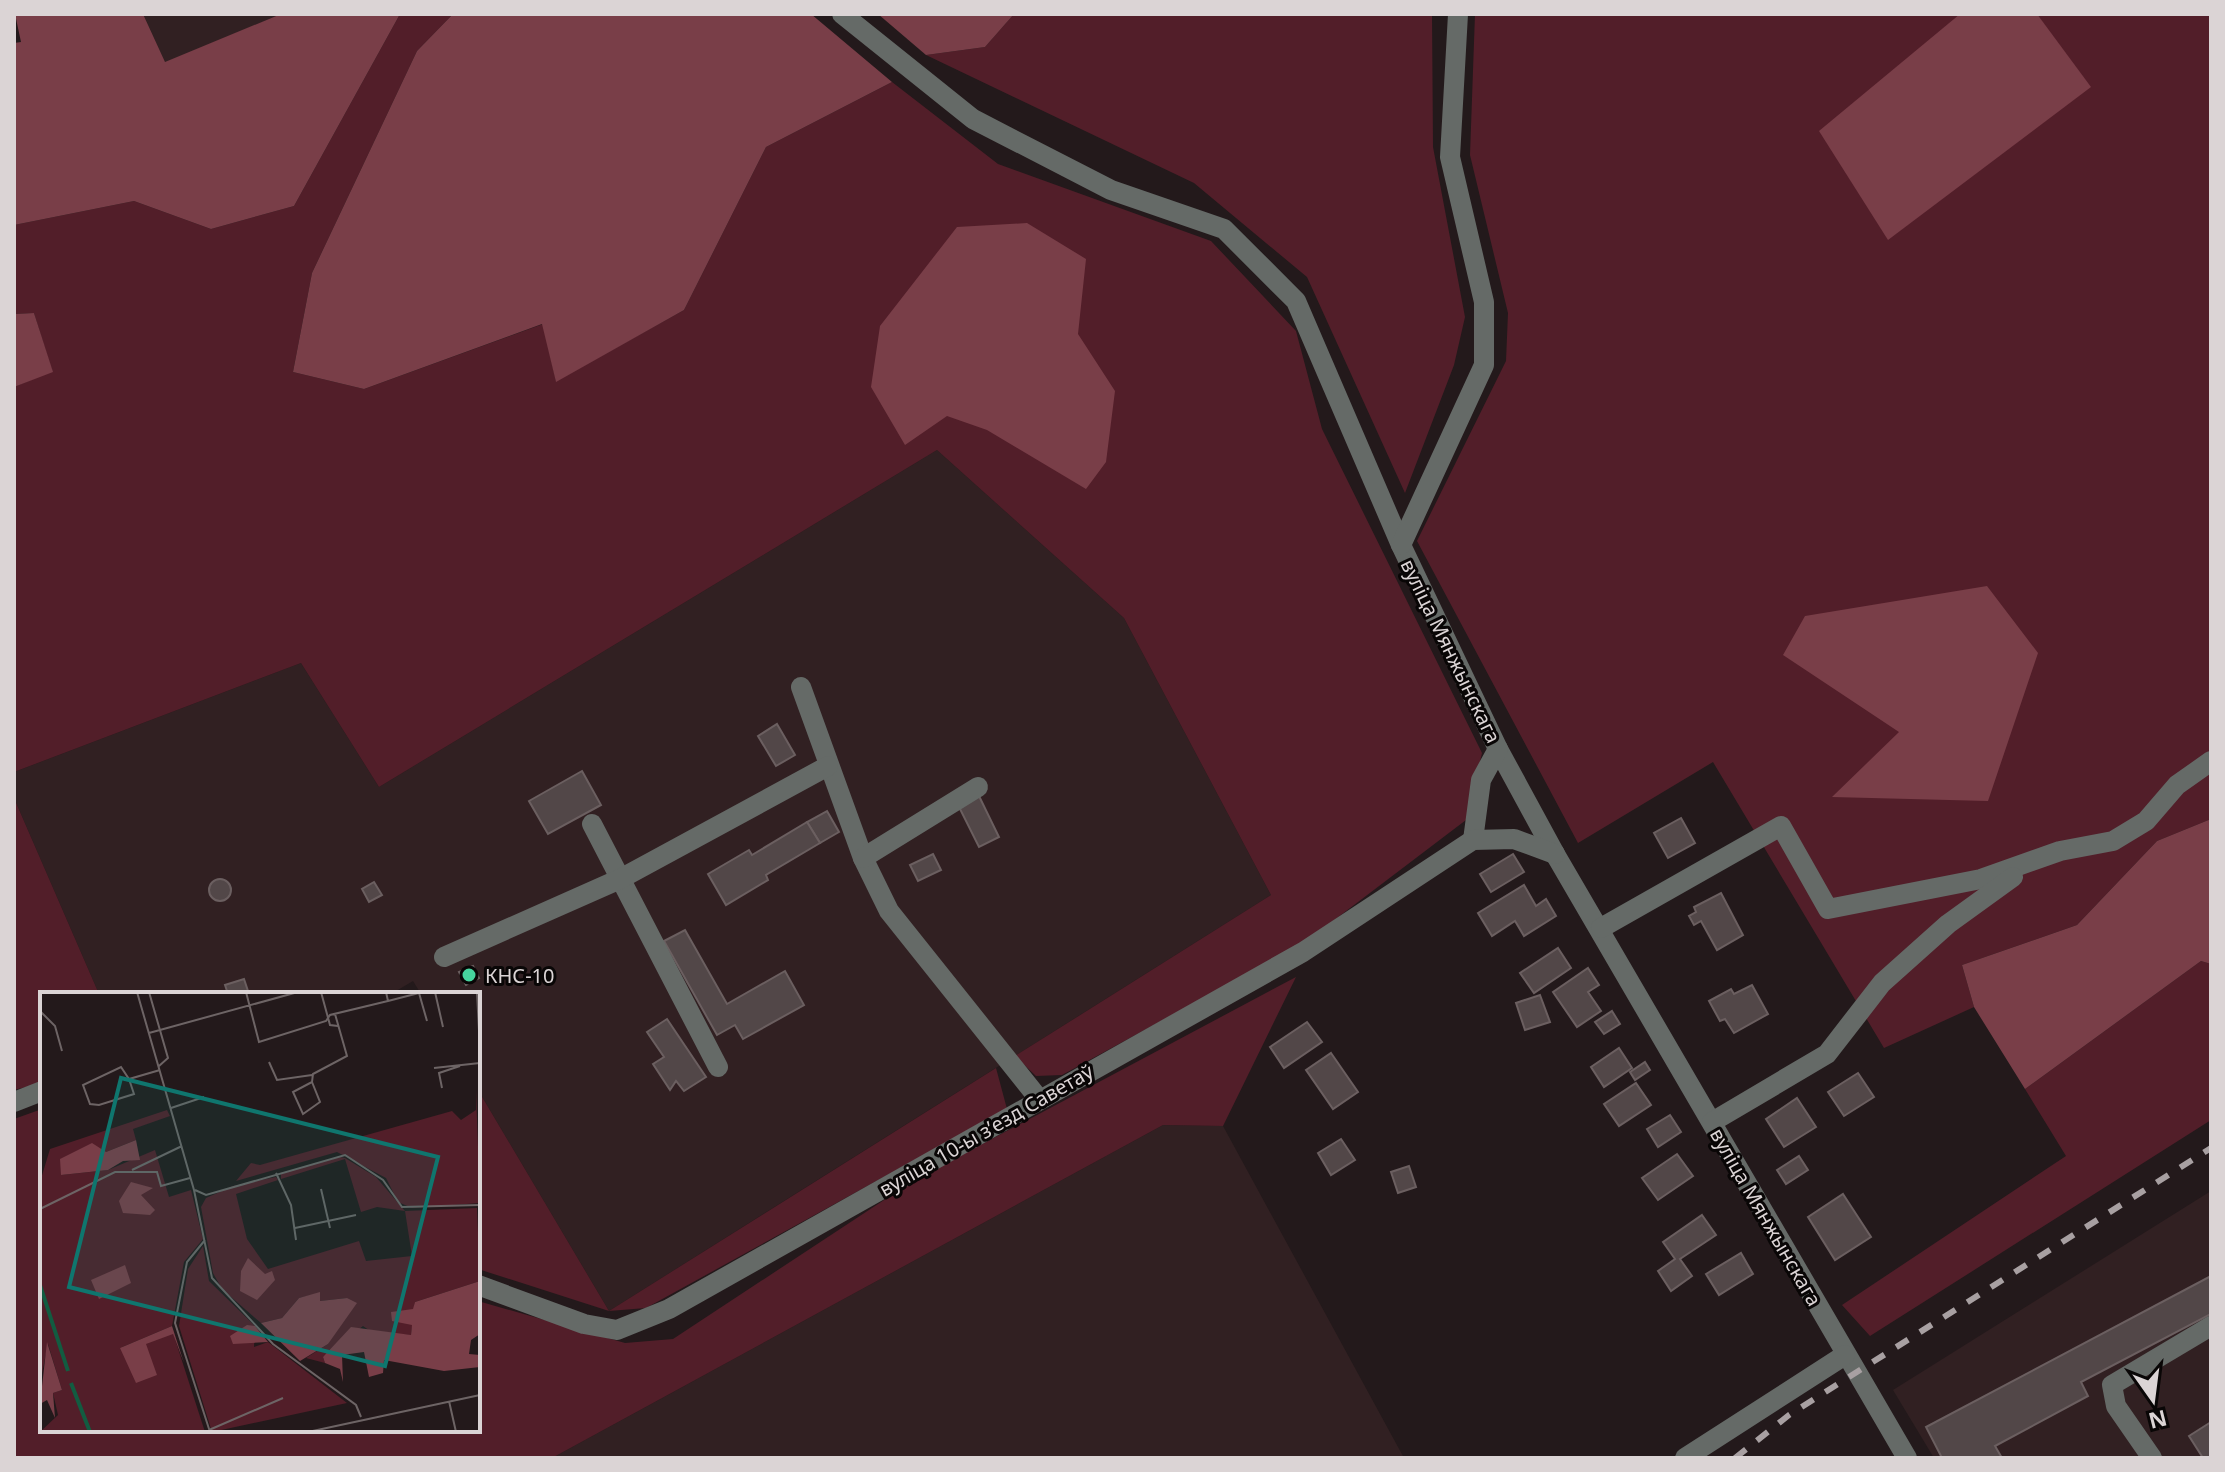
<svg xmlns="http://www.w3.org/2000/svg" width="2225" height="1472" font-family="'Noto Sans',sans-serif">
	<rect width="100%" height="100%" fill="#23191b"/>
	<g fill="#312022">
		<polygon points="143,14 281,14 165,63"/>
		<polygon points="937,450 1124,618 1271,895 609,1311 478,1090 478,994 421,994 413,981 391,994 99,994 14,798 14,772 301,663 379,787"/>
		<polygon points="1163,1125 1223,1126 1404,1458 552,1458"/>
		<polygon points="2211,1191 2211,1458 1934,1458 1893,1390"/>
	</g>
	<g fill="#521e29">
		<polygon points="400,14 453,14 417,51 312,273 293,372 364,389 543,324 556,381 684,310 766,147 892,82 998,164 1211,241 1296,331 1322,429 1482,753 1466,820 1304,943 1062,1075 1036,1076 1015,1056 1271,895 1124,618 937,450 379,787 301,663 14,772 14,387 52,371 34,313 14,314 14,225 134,201 211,229 294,206"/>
		<polygon points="1014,14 1432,14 1433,147 1465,317 1454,365 1405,493 1307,277 1194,183 926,55 985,47"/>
		<polygon points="1475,14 2211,14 2211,819 2157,841 2077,925 1962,965 1974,1007 1884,1048 1713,762 1578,843 1417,541 1506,361 1508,313 1470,155"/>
		<polygon points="14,798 99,994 42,994 42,1083 14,1090"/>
		<polygon points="2201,961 2211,964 2211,1120 1870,1336 1842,1305 2066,1156 2025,1089"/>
		<polygon points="1296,977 1223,1126 1163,1125 552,1458 14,1458 14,1119 42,1109 42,1430 478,1430 478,1301 625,1343 673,1339 913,1181"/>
		<polygon points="996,1068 1007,1109 646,1308 609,1311 478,1269 478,1090 609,1311"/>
	</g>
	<g fill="#793e48">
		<polygon points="15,14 143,14 165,62 281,14 400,14 294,206 211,229 134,201 14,225 14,43 21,42"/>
		<polygon points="453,14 811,14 892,82 766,147 684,310 556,382 542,324 364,389 293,372 312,273 417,51"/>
		<polygon points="878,14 1014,14 985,47 926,55"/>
		<polygon points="1960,14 2037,14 2091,87 1888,240 1819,131"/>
		<polygon points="1027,223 1086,259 1078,334 1115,391 1106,462 1086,489 987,430 947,416 905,445 871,387 880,326 957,227"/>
		<polygon points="34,313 53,372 14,387 14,314"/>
		<polygon points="1987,586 2038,653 1988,801 1832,797 1899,732 1783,655 1805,616"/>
		<polygon points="2211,819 2211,964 2201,961 2025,1089 1974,1007 1962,965 2077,925 2157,841"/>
	</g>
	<g fill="#524748" stroke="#6b5f60" stroke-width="2">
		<polygon points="777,724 795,755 776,766 758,736"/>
		<polygon points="582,771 601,805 548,834 529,801"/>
		<polygon points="979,796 999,837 979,847 959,807"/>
		<polygon points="827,811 839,832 820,843 807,822"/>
		<polygon points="1681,818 1695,843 1668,858 1654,833"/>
		<polygon points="807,822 820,843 766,875 768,880 726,905 708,874 749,850 752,855"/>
		<polygon points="933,854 941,870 918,881 910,865"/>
		<polygon points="1513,854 1524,872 1491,892 1480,874"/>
		<circle cx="220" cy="890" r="11"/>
		<polygon points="374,882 382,895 369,902 362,889"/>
		<polygon points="1524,885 1536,906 1546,899 1556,916 1524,936 1515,921 1492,936 1478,913"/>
		<polygon points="1721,893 1743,935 1717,950 1701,921 1694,925 1689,916 1696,912 1694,907"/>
		<polygon points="685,930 727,1004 785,971 804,1005 743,1039 735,1025 717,1035 664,941"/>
		<polygon points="1558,948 1571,968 1534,993 1520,973"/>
		<polygon points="473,966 479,978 466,985 459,972"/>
		<polygon points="1588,968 1599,985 1588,992 1601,1011 1577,1027 1553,992"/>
		<polygon points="244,979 249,994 228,994 225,985"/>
		<polygon points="1752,985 1768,1014 1734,1033 1725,1019 1720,1021 1709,1001 1731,989 1734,994"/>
		<polygon points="1540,995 1550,1022 1525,1030 1516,1003"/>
		<polygon points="1612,1011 1620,1024 1604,1034 1595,1022"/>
		<polygon points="667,1019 706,1077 684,1091 676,1081 670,1090 653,1064 664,1057 647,1032"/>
		<polygon points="1307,1022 1322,1042 1284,1068 1270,1047"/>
		<polygon points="1619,1048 1632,1068 1604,1087 1591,1067"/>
		<polygon points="1331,1053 1358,1092 1333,1109 1306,1070"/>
		<polygon points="1645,1062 1650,1070 1635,1080 1630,1072"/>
		<polygon points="1858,1073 1874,1097 1844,1116 1828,1092"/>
		<polygon points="1636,1083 1651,1105 1619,1126 1604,1104"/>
		<polygon points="1797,1098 1816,1127 1784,1147 1766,1119"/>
		<polygon points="1670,1115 1681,1132 1658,1147 1647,1129"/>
		<polygon points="1341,1139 1355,1160 1331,1175 1318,1153"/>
		<polygon points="1677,1154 1693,1176 1658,1200 1642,1178"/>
		<polygon points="1799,1156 1808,1170 1786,1184 1777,1170"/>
		<polygon points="1409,1166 1416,1187 1398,1193 1391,1172"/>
		<polygon points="1843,1194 1871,1237 1835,1260 1808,1217"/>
		<polygon points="1702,1215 1716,1235 1680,1259 1692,1276 1671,1291 1658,1271 1675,1259 1663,1242"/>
		<polygon points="1741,1253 1753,1274 1719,1295 1706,1274"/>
		<polygon points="2211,1276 2211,1314 2081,1382 2088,1396 1995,1446 2002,1458 1942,1458 1926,1427"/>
		<polygon points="2211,1422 2211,1458 2203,1458 2189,1436"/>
	</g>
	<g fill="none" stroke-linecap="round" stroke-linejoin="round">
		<g stroke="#656a67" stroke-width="20">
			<polyline points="842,14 973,119 1111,190 1224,229 1296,301 1401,545 1498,749 1555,854 1907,1458"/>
			<polyline points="1401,545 1484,365 1484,302 1450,157 1458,14"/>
			<polyline points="801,687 863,858 889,911 1039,1099"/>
			<polyline points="592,824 718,1067"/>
			<polyline points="1473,840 1481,780 1498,749"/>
			<polyline points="863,858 978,787"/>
			<polyline points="1601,928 1781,826 1828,909 1981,879 2060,851 2113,841 2146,821 2177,785 2211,761"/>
			<polyline points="444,957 620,879 828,766"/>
			<polyline points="14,1102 42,1091"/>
			<polyline points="1712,1122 1827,1054 1882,983 1948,924 2013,877"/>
			<polyline points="478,1285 584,1324 617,1330 669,1309 1303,952 1473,840 1514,839 1555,854"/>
			<polyline points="1685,1458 1845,1355"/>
			<polyline points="2152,1458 2116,1406 2112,1385 2211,1326"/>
		</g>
		<polyline stroke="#a8a0a2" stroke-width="6" stroke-dasharray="14 14" stroke-linecap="butt" points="1735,1458 1789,1415 2211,1148"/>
	</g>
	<circle fill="#46d49e" stroke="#090606" stroke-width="3" cx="469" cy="975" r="8"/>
	<g text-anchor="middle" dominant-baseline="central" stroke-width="6" stroke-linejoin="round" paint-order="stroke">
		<g font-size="20" fill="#dbd4d5" stroke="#090606">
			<text transform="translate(1451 651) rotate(64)">вуліца Мянжынскага</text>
			<text transform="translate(986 1130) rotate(-30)">вуліца 10-ы зʼезд Саветаў</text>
			<text transform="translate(1766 1217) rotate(60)">вуліца Мянжынскага</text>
		</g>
		<g font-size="20" fill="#dbd4d5" stroke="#090606" text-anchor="start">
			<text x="485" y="975">КНС-10</text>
		</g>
	</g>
	<g transform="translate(40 992)">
		<rect width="440" height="440" fill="#23191b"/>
		<path d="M436,98L440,211L372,216L358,210L346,186L297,160L196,189L211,171L220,173L412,119L421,128L436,118ZM127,118L130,124L93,137L96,148L66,160L21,167V183L68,178L115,158L129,205L151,198L163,247L144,270L132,334L80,356L133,341L165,440H0L18,423L13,401L22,398L8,352L0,391V190L10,157ZM300,165L305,166L336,185L365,219L437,216L440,289L375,310L371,343L333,341L323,334L283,365L285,371L266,366L288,352L307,306L280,309V301L259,306L242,326L221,331L182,297L173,281L161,215L166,206L193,194L236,185L238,188L196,202L207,247L228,277L319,249L326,269L372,264L365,219L337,215L321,220L305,167L241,187V181ZM163,254L169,289L215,334L214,355L228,350L307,411L172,440L139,334L148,277Z" fill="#521e29"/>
		<path d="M96,148L100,168L83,169L68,178L21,183L20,167L52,151L66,160ZM91,190L113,196L101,203L115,218L110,223L83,221L79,209ZM208,266L225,282L232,279L235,288L217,308L200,299L201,279ZM85,273L91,291L59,307L51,288ZM440,289V342L431,348L429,362L440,363V375L404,379L344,368L343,381L329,385L324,360L302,363L303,390L300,377L285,371L283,365L311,335L371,343L372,333L352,329L351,320L373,317L375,310ZM280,300V309L307,306L317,311L288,352L260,369L221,331L242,326L259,306ZM207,333L215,334L228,350L193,352L190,344ZM132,334L144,371L133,342L106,352L117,383L96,391L80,356ZM7,350L22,398L13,401L15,426L7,408L0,412Z" fill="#793e48"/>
		<path fill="none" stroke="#125c41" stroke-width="4" d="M0,293L28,379M31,391L50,440"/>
		<path fill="none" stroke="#6d6465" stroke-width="2" d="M97,0L154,198L172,286L233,352L316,413L321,425M109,0L128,66L119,74M206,0L219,50L286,29L290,23L348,9L346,0M281,0L290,33L298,34M395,0L403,35M437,0L440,58M348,9L379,1L387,29M0,19L15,34L22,59M109,41L258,0M229,70L237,88L272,83M394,76L440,71M89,87L94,102L59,113L50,112L43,93L81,75L89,87L120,78M272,90L273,82L307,64L295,22M272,90L280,110L263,122L253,100ZM402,96L399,81L420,74M131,116L164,105M92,178L142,154M236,181L251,213L256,248M281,197L290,236M155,198L166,203L305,163L343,188L362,215L440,213M0,217L75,180H117L121,194L150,186M255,236L316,223M165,248L147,270L135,331L170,440M409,409L416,440M169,438L243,406M268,440L440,403"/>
		<path fill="#0f766e" fill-opacity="0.15" stroke="#0f766e" stroke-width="4" d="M81,86L398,165L345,374L29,295Z"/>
		<rect width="440" height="440" fill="none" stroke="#dbd4d5" stroke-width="4"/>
	</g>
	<rect width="2225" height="1472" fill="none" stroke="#dbd4d5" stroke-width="32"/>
	<g transform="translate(2153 1400) rotate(166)" stroke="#090606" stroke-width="6" paint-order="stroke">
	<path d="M0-6L14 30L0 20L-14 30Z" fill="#dbd4d5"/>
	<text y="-12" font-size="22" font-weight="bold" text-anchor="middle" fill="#dbd4d5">N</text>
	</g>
</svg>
